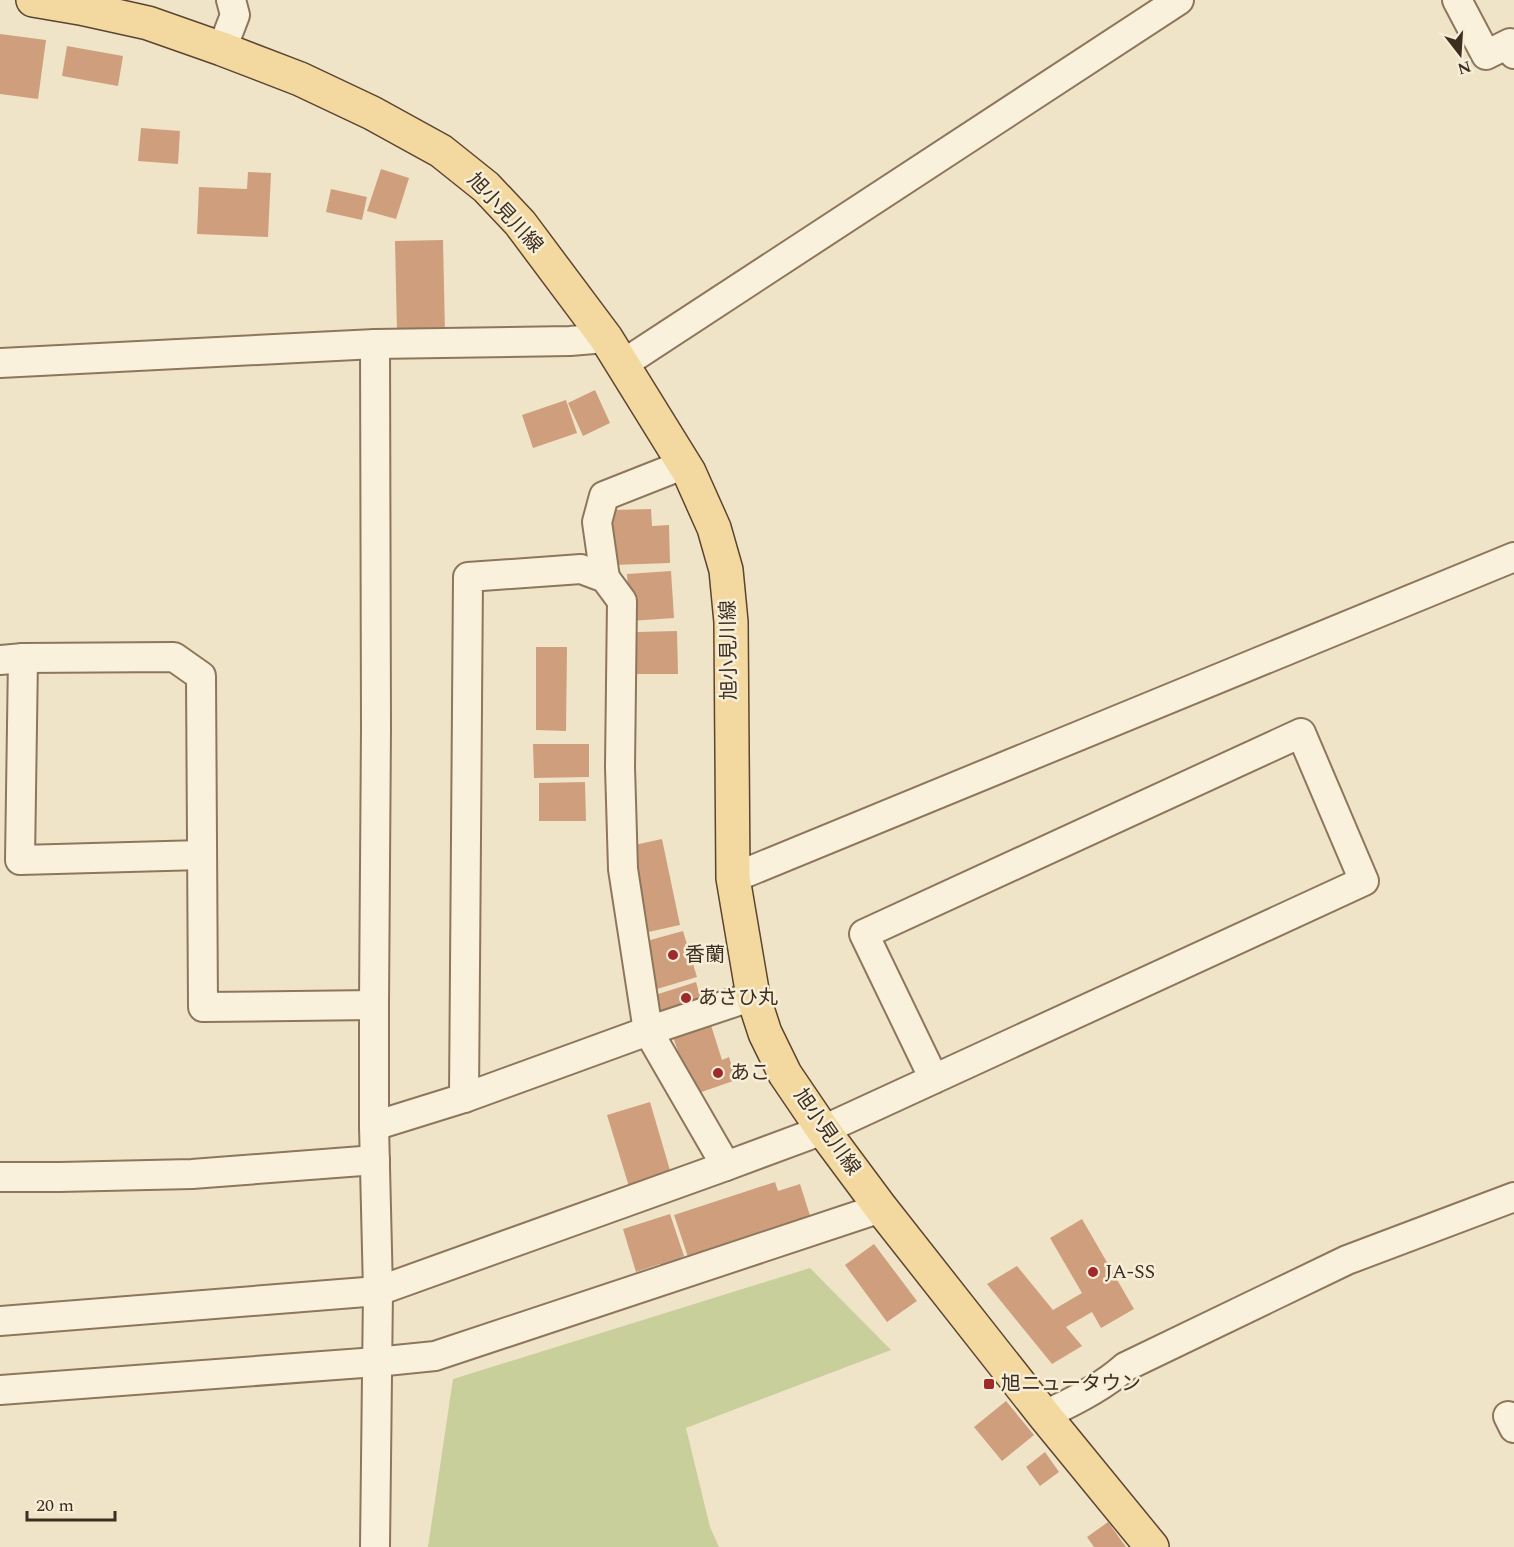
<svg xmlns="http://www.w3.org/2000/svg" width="1514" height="1547" font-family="Spectral,'Noto Sans JP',serif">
	<rect width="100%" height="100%" fill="#f0e4c8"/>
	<polygon fill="#c9cf9b" points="810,1268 891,1350 686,1428 710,1527 719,1547 428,1547 453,1379"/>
	<g fill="#cf9f7d">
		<polygon points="0,34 46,40 38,99 0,94"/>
		<polygon points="67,46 123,56 118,86 62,76"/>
		<polygon points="141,128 180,131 178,164 138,161"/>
		<polygon points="381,169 409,178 396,219 367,211"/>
		<polygon points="248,172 271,173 268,237 197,234 199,187 247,189"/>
		<polygon points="331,189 367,197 362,220 326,212"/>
		<polygon points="443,240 445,332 397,333 395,241"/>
		<polygon points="595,390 610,423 583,436 568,403"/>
		<polygon points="566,400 577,433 533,448 522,415"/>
		<polygon points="651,509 652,526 669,525 670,563 613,565 611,510"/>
		<polygon points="671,571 674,618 630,621 627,574"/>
		<polygon points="677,631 678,674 637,674 637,632"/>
		<polygon points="536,647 567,647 566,731 536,730"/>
		<polygon points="533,744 589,744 589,777 534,778"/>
		<polygon points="585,782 586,821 539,821 539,783"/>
		<polygon points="662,839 680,925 644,933 625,847"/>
		<polygon points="683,931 697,977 657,989 643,942"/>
		<polygon points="696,982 702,1003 661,1016 655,995"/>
		<polygon points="710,1022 722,1060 729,1057 736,1080 693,1095 672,1034"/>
		<polygon points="650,1102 672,1177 630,1190 607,1115"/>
		<polygon points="775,1182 778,1191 800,1184 813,1225 691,1266 674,1215"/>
		<polygon points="670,1214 684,1256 680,1258 683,1268 663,1274 660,1264 636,1272 623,1229"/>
		<polygon points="1082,1219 1134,1309 1101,1328 1092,1312 1066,1327 1082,1346 1052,1364 987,1284 1017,1266 1053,1310 1082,1293 1050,1238"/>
		<polygon points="874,1244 917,1301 887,1322 845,1265"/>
		<polygon points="1006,1401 1034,1435 1002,1461 974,1427"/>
		<polygon points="1045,1452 1059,1472 1040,1486 1026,1467"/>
		<polygon points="1108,1522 1126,1547 1094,1547 1087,1537"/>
	</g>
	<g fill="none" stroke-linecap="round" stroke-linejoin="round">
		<g stroke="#8d765c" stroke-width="32">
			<g id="minor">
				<polyline points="1457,0 1486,55 1510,43 1514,54"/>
				<polyline points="222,49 235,15 231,0"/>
				<polyline points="0,363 375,344 570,341 606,338"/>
				<polyline points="623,364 1179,0"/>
				<polyline points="605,578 597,522 604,496 685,464"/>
				<polyline points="23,658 20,860 202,855"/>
				<polyline points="0,660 23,658 174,657 201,676 203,1007 374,1005"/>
				<polyline points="733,878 1514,557"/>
				<polyline points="464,1098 468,577 581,569 605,578 622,601 620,767 623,869 648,1031 726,1166"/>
				<polyline points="374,1126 464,1098 648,1031 753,996"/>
				<polyline points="0,1177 60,1177 192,1174 375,1160"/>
				<polyline points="0,1321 378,1291 726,1166 823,1130 1364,881 1301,733 864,934 934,1079"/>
				<polyline points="0,1390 376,1362 435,1356 881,1208"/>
				<path d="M1044,1415C1071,1403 1103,1387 1125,1367L1347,1260L1514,1197"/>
				<polyline points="1508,1416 1514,1428"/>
				<polyline points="375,1547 378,1291 374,1126 374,1005 376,728 375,344"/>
			</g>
		</g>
		<g stroke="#5b4430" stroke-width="36">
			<polyline id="major" points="33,0 80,8 148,23 222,49 300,79 372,113 441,151 486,187 520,223 606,338 689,472 714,528 726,570 731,622 733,878 753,996 765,1033 785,1074 823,1130 881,1208 1044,1415 1152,1547"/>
		</g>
		<use href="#minor" stroke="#faf1dc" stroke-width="28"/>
		<use href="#major" stroke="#f3d9a0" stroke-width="33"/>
	</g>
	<g fill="#9e2a2b" stroke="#f7eed8" stroke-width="2">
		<circle cx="673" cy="955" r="6"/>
		<circle cx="686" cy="998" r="6"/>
		<circle cx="718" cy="1073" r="6"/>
		<circle cx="1093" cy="1272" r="6"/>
		<rect x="983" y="1378" width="12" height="12" rx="3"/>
	</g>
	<g text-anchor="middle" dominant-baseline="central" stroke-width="5" stroke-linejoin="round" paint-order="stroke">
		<g font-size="20" fill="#3d2e20" stroke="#f7eed8">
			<text transform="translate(505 213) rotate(47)">旭小見川線</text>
			<text transform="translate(729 650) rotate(-91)">旭小見川線</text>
			<text transform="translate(827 1132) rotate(55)">旭小見川線</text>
		</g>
		<g font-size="20" fill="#3d2e20" stroke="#f7eed8" text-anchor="start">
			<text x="685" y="955">香蘭</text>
			<text x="698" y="998">あさひ丸</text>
			<text x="730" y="1073">あこ</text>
			<text x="1105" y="1272">JA-SS</text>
			<text x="1001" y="1384">旭ニュータウン</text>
		</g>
	</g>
	<g transform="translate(1460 54) rotate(163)" stroke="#f7eed8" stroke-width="4.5" paint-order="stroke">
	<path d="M0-4.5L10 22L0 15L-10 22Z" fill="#3d2e20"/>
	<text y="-9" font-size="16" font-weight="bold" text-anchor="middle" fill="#3d2e20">N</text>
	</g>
	<path d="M27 1511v9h88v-9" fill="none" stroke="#3d2e20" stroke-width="3"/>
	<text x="36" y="1511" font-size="18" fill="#3d2e20" stroke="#f7eed8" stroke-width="4.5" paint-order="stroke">20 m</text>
</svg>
